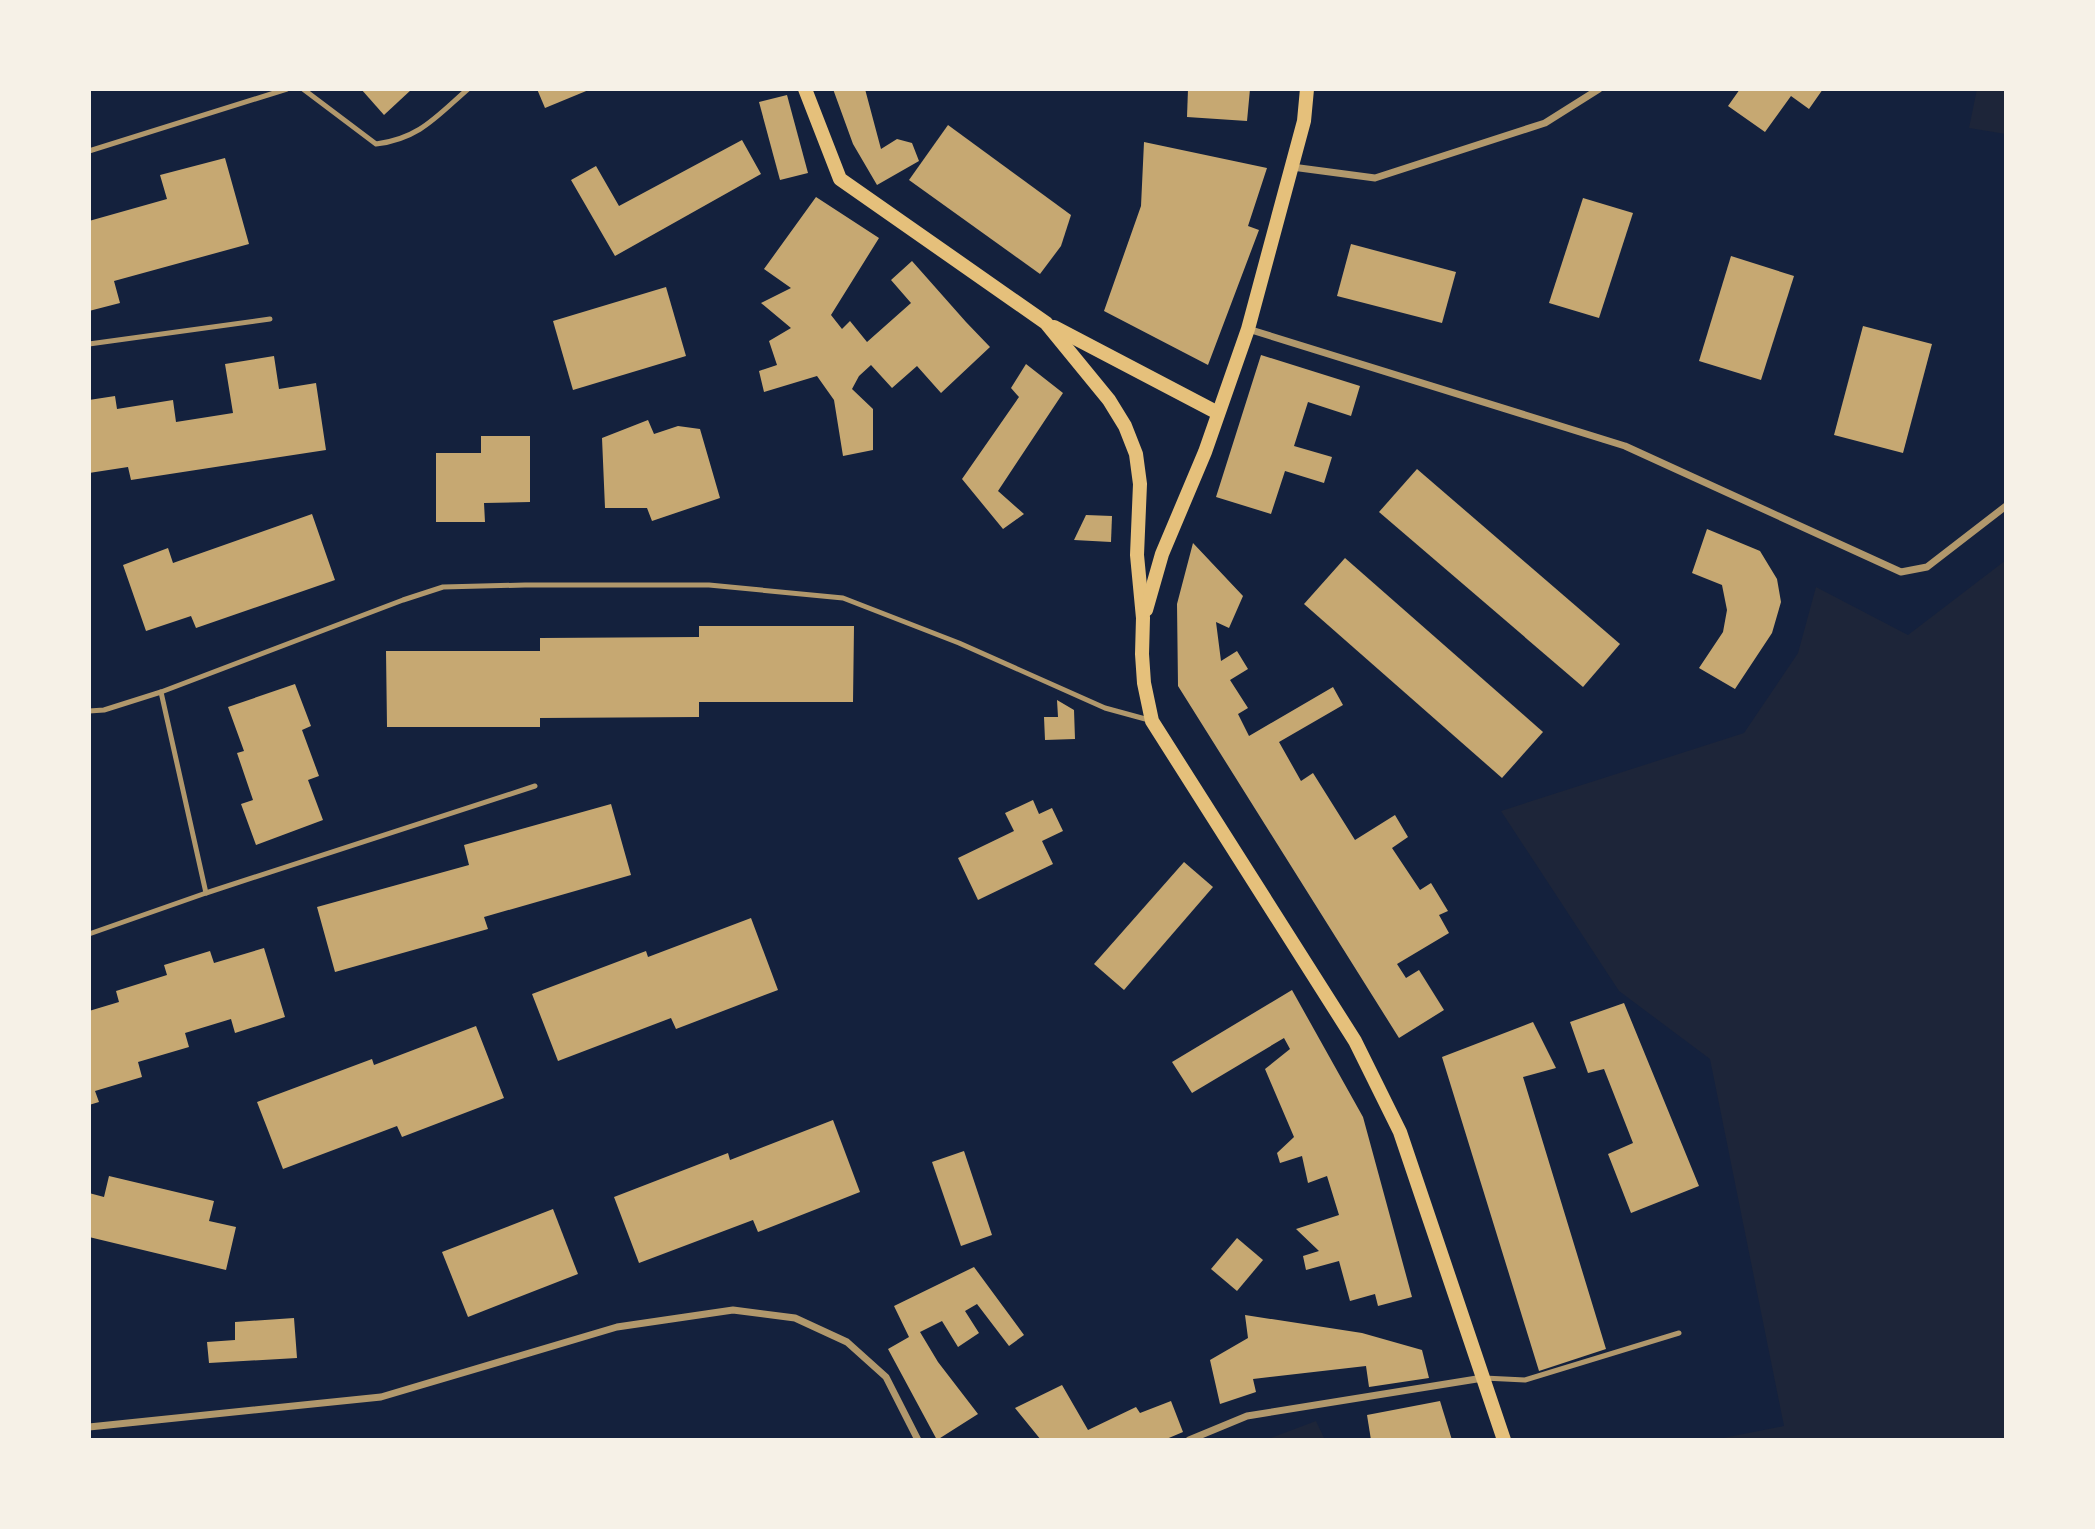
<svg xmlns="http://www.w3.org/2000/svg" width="2095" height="1529" font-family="Poppins,sans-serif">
	<rect width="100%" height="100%" fill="#14213d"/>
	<g fill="#1d2539">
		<polygon points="1977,89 2006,89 2006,134 1969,128"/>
		<polygon points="2006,560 2006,1440 1713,1440 1784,1426 1710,1059 1619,991 1501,811 1744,733 1798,653 1816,587 1908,635"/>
		<polygon points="1316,1421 1325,1440 1265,1440"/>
	</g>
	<g fill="#c6a872">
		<polygon points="361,89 412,89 384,115"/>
		<polygon points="537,89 591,89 545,108"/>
		<polygon points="833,89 865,89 881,149 897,139 912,143 919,161 877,185 853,144"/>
		<polygon points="1188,89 1250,89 1247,121 1187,117"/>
		<polygon points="1740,89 1823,89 1809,109 1791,96 1765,132 1728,106"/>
		<polygon points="787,95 808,173 780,180 759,102"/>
		<polygon points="948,125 1071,215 1061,246 1040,274 909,180"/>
		<polygon points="742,140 761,174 615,256 571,180 596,166 619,206"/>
		<polygon points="1144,142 1267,168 1248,226 1259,230 1208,365 1104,311 1141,206"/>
		<polygon points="225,158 249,244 114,281 120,303 89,311 89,221 167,199 160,175"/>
		<polygon points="816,197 879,238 831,315 842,329 850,321 867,342 911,303 891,280 912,261 966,322 990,347 941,393 917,366 892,388 871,365 859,376 852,389 873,409 873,450 843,456 834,400 817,376 764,392 759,371 777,365 769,341 791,328 761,303 791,288 764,269"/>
		<polygon points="1583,198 1633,213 1599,318 1549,303"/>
		<polygon points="1351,244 1456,272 1442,323 1337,296"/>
		<polygon points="1731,256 1794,276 1761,380 1699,361"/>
		<polygon points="666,287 686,356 573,390 553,321"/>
		<polygon points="1863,326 1932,344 1903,453 1834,435"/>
		<polygon points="1261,355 1360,386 1351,416 1308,402 1294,446 1332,457 1324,483 1285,471 1271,514 1216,497"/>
		<polygon points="274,356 279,389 316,383 326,450 131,480 128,467 89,473 89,400 115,396 117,409 173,400 176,422 233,413 225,364"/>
		<polygon points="1026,364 1063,393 998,491 1024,514 1003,529 962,479 1019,397 1011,388"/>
		<polygon points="648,420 654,434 678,426 700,429 720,498 652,521 647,508 605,508 602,438"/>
		<polygon points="481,436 530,436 530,502 484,503 485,522 436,522 436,453 481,453"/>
		<polygon points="1417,469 1620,644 1583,687 1379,512"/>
		<polygon points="312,514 335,580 196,628 191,616 146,631 123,565 168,548 173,563"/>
		<polygon points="1086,515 1112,516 1111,542 1074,540"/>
		<polygon points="1707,529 1760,551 1777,579 1781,602 1772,633 1735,689 1699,668 1723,632 1727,610 1722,585 1692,573"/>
		<polygon points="1193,543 1243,596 1229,628 1216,622 1221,661 1237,651 1248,669 1230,680 1248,708 1238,714 1249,736 1333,687 1343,705 1279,742 1301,781 1313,773 1355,840 1395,815 1408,837 1392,848 1420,890 1431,883 1448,911 1439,915 1449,933 1397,964 1406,978 1419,970 1444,1010 1399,1038 1178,686 1177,604"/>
		<polygon points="1345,558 1543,732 1502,778 1304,604"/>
		<polygon points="699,626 854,626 853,702 699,702 699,717 540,718 540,727 387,727 386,651 540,651 540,638 699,637"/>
		<polygon points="295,684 311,726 302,730 319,776 308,780 323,820 256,845 241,804 253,800 237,753 244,751 228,707"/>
		<polygon points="1057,700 1074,710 1075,739 1045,740 1044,717 1058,717"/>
		<polygon points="1033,800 1039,814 1052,808 1063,831 1042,841 1053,864 978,900 958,858 1014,831 1005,813"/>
		<polygon points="611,804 631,875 484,917 488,929 335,972 317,907 469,865 464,845"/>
		<polygon points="1184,862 1213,887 1124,990 1094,964"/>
		<polygon points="751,918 778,990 676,1029 671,1018 558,1061 532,994 646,951 648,957"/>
		<polygon points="264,948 285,1017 235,1033 231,1019 185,1033 189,1047 138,1062 142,1077 95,1091 99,1102 89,1105 89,1011 119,1002 116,991 167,975 164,965 210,951 214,963"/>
		<polygon points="1292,990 1363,1117 1412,1297 1378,1306 1375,1294 1350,1301 1339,1261 1306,1270 1303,1256 1319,1251 1296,1229 1339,1215 1327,1176 1308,1183 1302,1156 1280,1163 1277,1153 1294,1137 1265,1069 1290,1049 1284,1038 1192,1093 1172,1062"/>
		<polygon points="1624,1003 1699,1186 1631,1213 1608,1154 1633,1143 1604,1069 1588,1073 1570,1022"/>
		<polygon points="1533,1022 1556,1068 1523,1077 1606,1349 1539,1371 1442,1057"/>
		<polygon points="476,1026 504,1098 402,1137 397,1126 283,1169 257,1102 372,1059 374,1065"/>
		<polygon points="833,1120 860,1192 758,1232 753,1220 639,1263 614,1197 728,1153 730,1160"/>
		<polygon points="964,1151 992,1235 961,1246 932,1162"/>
		<polygon points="109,1176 214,1201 209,1221 236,1227 226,1270 89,1237 89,1193 104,1197"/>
		<polygon points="553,1209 578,1274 468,1317 442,1252"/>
		<polygon points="1237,1238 1263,1260 1237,1291 1211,1269"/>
		<polygon points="974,1267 1024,1335 1009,1346 977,1304 965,1311 979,1333 958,1347 942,1321 920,1332 938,1362 978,1414 937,1440 888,1349 909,1337 894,1306"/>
		<polygon points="1245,1315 1362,1333 1422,1350 1429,1378 1369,1387 1366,1366 1253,1379 1256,1392 1220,1404 1210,1360 1248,1338"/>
		<polygon points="294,1318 297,1358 209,1363 207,1342 235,1340 235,1322"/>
		<polygon points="1062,1385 1088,1430 1136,1407 1140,1413 1171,1401 1183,1432 1164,1440 1041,1440 1015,1408"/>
		<polygon points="1440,1401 1452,1440 1371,1440 1367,1415"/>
	</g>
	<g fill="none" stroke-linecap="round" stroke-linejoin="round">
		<g stroke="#b1986c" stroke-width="5">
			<path d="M303,89L376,144C419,139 437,116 468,89"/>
			<polyline points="89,151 287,89"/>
			<polyline points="89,344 270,319"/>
			<polyline points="161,692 206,893"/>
			<polyline points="89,711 104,710 161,692 403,600 443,587 525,585 709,585 843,598 959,643 1105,708 1149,720"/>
			<polyline points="89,934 206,893 535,786"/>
			<polyline points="1484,1378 1525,1380 1679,1333"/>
		</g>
		<g stroke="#b1986c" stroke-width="7">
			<polyline points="1292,167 1375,178 1545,123 1599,89"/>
			<polyline points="1248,329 1625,446 1901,572 1927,567 2006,506"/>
			<polyline points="89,1427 381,1397 617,1327 733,1310 795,1318 847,1342 886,1377 918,1440"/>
			<polyline points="1189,1440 1247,1416 1483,1378"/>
		</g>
		<g stroke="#e5c07b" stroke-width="14">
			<polyline points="805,89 840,179 1046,323 1109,400 1125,426 1136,454 1140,484 1137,555 1143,618 1142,654 1144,683 1152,721 1355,1041 1400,1132 1504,1440"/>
			<polyline points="1054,327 1218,413"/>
			<polyline points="1146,610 1162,554 1205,452 1248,329 1304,121 1307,89"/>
		</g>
	</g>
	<rect width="2095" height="1529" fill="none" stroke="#f6f1e7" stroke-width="182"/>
</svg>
